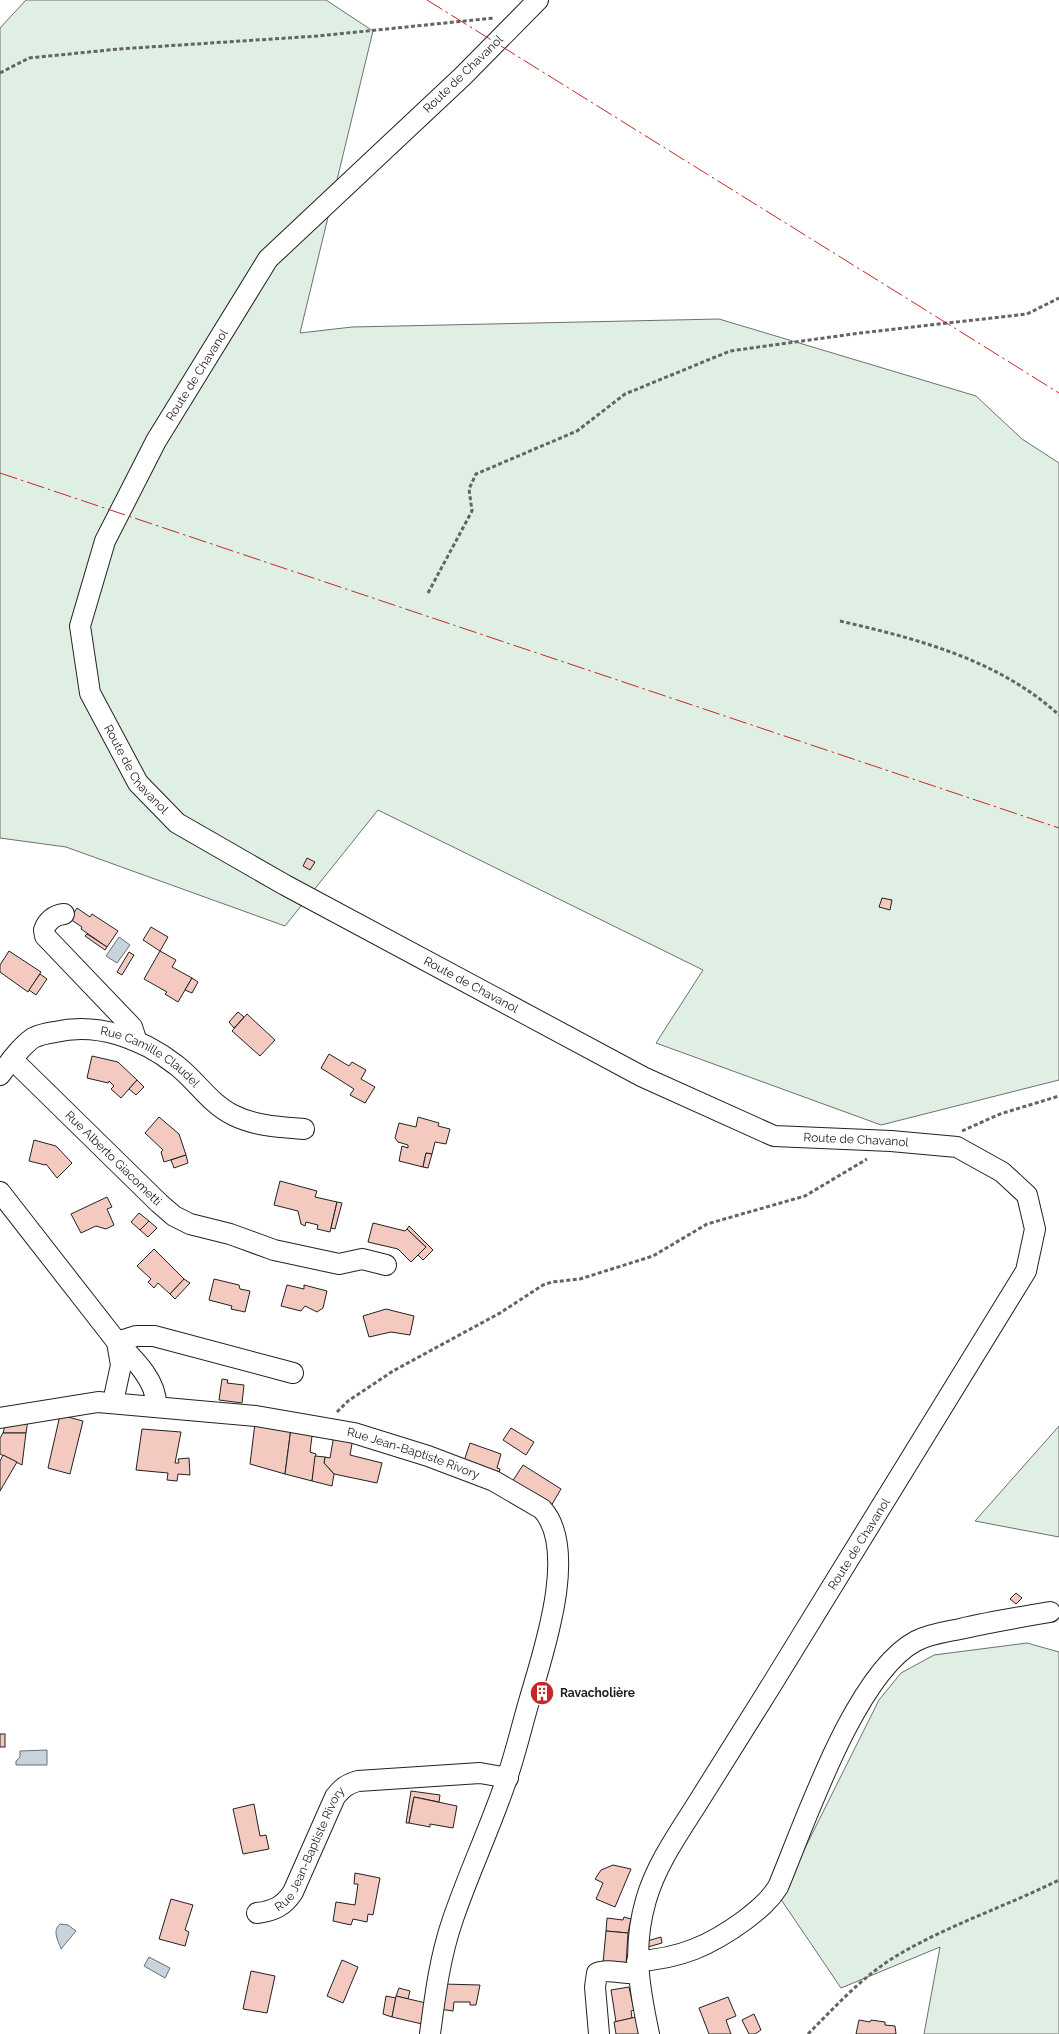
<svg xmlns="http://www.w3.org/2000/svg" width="1059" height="2034" font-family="Raleway,sans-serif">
	<rect width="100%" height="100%" fill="#fff"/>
	<g fill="#e0efe3" stroke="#6f6f6f">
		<polygon points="26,0 326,0 373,31 300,333 352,327 719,319 976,396 1022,439 1059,463 1059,1080 881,1125 656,1043 703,970 378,810 285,926 66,847 0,838 0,28"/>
		<polygon points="1059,1426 1059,1537 975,1521"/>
		<polygon points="1027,1643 1059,1652 1059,2034 924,2034 940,1947 841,1988 780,1898 879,1700 901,1673 934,1655"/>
	</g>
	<g fill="#c7d3dd" stroke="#6f6f6f">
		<polygon points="119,937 130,945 117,963 106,956"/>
		<polygon points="47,1750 47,1765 16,1765 16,1761 20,1757 20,1751"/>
		<path d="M60,1924L68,1925L76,1931L61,1949C58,1940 52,1931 60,1924Z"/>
		<polygon points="149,1957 170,1968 165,1978 144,1966"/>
	</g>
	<g fill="#f3c9c0" stroke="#222">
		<polygon points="307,858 315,862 310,870 303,866"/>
		<polygon points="882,898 892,900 890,910 879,907"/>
		<polygon points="77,908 90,917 92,914 118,931 107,947 81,929 82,927 70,919"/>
		<polygon points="151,927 168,937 160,951 143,940"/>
		<polygon points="87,934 107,947 105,950 85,936"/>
		<polygon points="9,951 41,972 28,992 0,972 0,965"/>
		<polygon points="160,951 176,960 172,967 192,978 178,1002 165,994 167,992 144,979"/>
		<polygon points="129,952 134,955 122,975 117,972"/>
		<polygon points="40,974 47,979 36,995 29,990"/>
		<polygon points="192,978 198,982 192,993 185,990"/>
		<polygon points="238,1012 244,1017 234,1028 229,1022"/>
		<polygon points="247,1014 275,1040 260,1056 232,1031"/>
		<polygon points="329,1054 349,1066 352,1062 366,1070 361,1079 375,1087 365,1103 350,1095 354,1089 321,1068"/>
		<polygon points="92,1056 118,1062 137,1080 121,1098 111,1089 114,1086 109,1081 108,1083 87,1078"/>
		<polygon points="137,1080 144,1087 136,1095 129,1089"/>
		<polygon points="159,1117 179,1134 186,1155 164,1162 161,1152 163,1150 145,1133"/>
		<polygon points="418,1117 439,1123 438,1126 450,1129 446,1144 435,1142 432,1154 426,1153 423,1167 399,1161 402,1146 408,1148 408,1145 398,1142 395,1138 399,1123 416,1127"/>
		<polygon points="34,1140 56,1146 72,1163 57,1178 46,1164 45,1165 29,1161"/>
		<polygon points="426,1153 432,1154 428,1168 423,1167"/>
		<polygon points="186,1155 188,1163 174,1168 171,1160"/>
		<polygon points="280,1181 317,1191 315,1197 337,1202 330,1232 317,1229 318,1225 306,1222 305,1226 301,1224 298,1211 274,1205"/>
		<polygon points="107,1197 112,1207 107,1209 114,1225 106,1229 96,1226 81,1233 71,1214"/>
		<polygon points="337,1202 342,1203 335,1229 331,1228"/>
		<polygon points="139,1213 149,1221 140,1230 131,1222"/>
		<polygon points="149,1221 157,1228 148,1237 140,1230"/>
		<polygon points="373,1223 405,1231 407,1229 426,1247 411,1262 398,1249 368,1242"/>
		<polygon points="409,1226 433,1250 423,1260 418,1255 426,1247 407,1229"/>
		<polygon points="154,1249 184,1279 170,1294 158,1283 154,1288 148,1282 151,1279 137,1266"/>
		<polygon points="184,1279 190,1283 175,1299 170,1294"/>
		<polygon points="214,1279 239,1285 240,1289 250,1291 245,1312 231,1309 232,1306 209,1300"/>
		<polygon points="287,1285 304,1289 304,1285 327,1291 323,1308 317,1312 305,1306 301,1311 281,1306"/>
		<polygon points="386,1309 414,1316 410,1335 391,1332 369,1337 363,1316"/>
		<polygon points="222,1379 228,1380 227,1383 244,1385 242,1403 219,1400"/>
		<polygon points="60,1415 83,1421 70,1474 48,1468"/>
		<polygon points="28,1420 26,1433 3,1433 6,1422"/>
		<polygon points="255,1423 291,1428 285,1474 250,1464"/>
		<polygon points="291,1428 319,1431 318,1437 312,1436 310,1452 316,1454 312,1481 285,1474"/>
		<polygon points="511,1428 534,1442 526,1455 503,1440"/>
		<polygon points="142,1429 181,1432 175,1463 179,1463 178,1459 189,1458 190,1475 178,1474 177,1481 167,1480 168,1473 136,1470"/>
		<polygon points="3,1433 26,1433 22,1465 0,1454 0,1438"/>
		<polygon points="334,1435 353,1438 350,1455 382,1463 377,1483 334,1474 324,1463 325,1457 330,1458"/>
		<polygon points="470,1443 501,1454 497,1468 500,1469 499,1473 464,1461"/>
		<polygon points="3,1455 17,1462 0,1491 0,1461"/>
		<polygon points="315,1456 325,1457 324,1463 334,1474 332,1486 312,1481"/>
		<polygon points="523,1465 561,1489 551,1506 512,1482"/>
		<polygon points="1016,1593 1022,1598 1016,1604 1010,1599"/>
		<rect x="0" y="1734" width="5" height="13"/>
		<polygon points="411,1791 440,1795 439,1802 414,1797 409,1823 406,1823"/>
		<polygon points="414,1797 457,1806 453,1828 430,1824 430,1827 409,1823"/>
		<polygon points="254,1804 260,1836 266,1835 269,1849 243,1854 233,1809"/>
		<polygon points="613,1865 631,1869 615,1907 596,1899 603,1883 595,1879 601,1870"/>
		<polygon points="355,1873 380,1878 373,1915 368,1914 367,1922 353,1919 351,1925 333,1921 336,1902 355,1905 358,1884 354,1884"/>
		<polygon points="171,1899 193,1905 185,1930 189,1932 185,1946 159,1939"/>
		<polygon points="624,1917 631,1919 628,1933 606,1931 607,1918 623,1920"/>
		<polygon points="606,1931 628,1933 626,1965 603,1963"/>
		<polygon points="661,1937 662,1943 648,1947 647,1941"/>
		<polygon points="342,1960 358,1967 343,2003 327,1996"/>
		<polygon points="251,1971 275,1976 267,2013 243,2009"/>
		<polygon points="443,1984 480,1985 476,2005 470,2005 470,2002 454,2002 453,2011 439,2009"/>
		<polygon points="629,1987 634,2010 631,2011 632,2018 616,2022 611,1990"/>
		<polygon points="399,1988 410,1991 408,1999 396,1996"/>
		<polygon points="386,1996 396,1998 392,2017 383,2014"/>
		<polygon points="396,1996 426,2003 422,2024 392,2017"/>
		<polygon points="728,1997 736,2016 726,2020 731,2034 709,2034 699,2008"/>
		<polygon points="754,2014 761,2030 755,2034 749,2034 742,2020"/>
		<polygon points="636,2017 639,2034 616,2034 614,2022"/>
		<polygon points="859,2020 870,2022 871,2020 885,2022 885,2025 895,2026 896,2034 856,2034"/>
	</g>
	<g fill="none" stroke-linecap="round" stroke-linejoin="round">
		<g stroke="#222" stroke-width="22">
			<g id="minor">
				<path id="s1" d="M538,0L463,76L268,259L156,441L105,541L80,626L90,693L138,783L177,823L285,885L643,1077L774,1136L891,1141L957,1147L1002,1172L1027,1195L1035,1229L1026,1271C941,1410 856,1550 769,1689C745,1727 721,1765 697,1804C678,1834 656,1865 646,1900C632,1948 639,1987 649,2034"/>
				<path d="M64,914C54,915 47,921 44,930L45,936L132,1027L135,1036L133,1040"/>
				<path id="s2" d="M12,1059L159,1203L174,1216L190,1224L230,1234L274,1250L339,1264L362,1259L386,1265"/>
				<path id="s3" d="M0,1075C10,1062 20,1047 33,1038C39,1035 48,1033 55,1032C98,1022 143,1039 176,1065C196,1080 210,1104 233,1115C255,1126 279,1127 304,1129"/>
				<path d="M0,1192L117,1342C134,1359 158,1382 156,1407"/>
				<polyline points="117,1342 136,1336 154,1336 293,1373"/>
				<polyline points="113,1402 121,1365 117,1342"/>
				<path id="s4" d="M0,1418L98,1402L256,1416L354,1433L428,1456L494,1481L542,1509C579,1549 543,1653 530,1698C522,1725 516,1752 507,1778C491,1826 469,1872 453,1919C440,1956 435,1996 430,2034"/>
				<path id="s5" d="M257,1913C274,1911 284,1906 293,1892L335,1797C342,1788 347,1784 358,1781L480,1773L508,1778"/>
				<path d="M637,1961C680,1959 711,1945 745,1920C758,1910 769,1901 778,1887C805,1823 855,1673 916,1641C929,1634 945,1632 960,1629C990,1622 1020,1617 1050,1612"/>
				<path d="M599,2034L595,1987L597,1973C608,1968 626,1975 638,1973"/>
			</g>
		</g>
		<g stroke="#646464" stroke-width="3" stroke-dasharray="4 2.5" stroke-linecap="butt">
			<polyline points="0,73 29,58 119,49 318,36 494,18"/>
			<polyline points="428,593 472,511 469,489 476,474 577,431 625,394 730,351 860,333 1027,314 1059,298"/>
			<path d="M840,621C918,639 999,660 1059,715"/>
			<polyline points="962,1131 1000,1114 1059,1096"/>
			<polyline points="337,1412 348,1401 393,1371 500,1313 543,1285 552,1282 580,1279 653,1256 707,1224 805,1196 867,1159"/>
			<path d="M808,2034C835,2007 861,1978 893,1958C945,1926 1005,1907 1059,1880"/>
		</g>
		<use href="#minor" stroke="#fff" stroke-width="20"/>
		<g stroke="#c62828" stroke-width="1" stroke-dasharray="18 4 2.5 4" stroke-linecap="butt">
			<polyline points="427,0 1059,393"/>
			<polyline points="0,473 1059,828"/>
		</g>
	</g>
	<defs>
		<g id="building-disc" transform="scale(1.25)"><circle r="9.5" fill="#c62828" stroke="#fff"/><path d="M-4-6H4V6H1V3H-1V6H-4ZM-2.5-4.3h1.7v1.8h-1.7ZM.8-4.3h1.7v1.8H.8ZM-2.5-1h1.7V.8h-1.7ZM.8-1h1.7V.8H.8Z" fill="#fff"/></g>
	</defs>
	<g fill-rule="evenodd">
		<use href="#building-disc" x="542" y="1693"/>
	</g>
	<g text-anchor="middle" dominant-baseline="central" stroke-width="4" stroke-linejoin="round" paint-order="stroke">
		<g font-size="12" fill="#222" stroke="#fff">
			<text transform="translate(463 74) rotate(-44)">Route de Chavanol</text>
			<text transform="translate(197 375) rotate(-58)">Route de Chavanol</text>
			<text stroke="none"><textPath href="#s1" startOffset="946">Route de Chavanol</textPath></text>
			<text stroke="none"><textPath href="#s1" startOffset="1350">Route de Chavanol</textPath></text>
			<text stroke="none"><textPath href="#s3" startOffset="175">Rue Camille Claudel</textPath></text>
			<text stroke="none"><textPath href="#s1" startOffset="1771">Route de Chavanol</textPath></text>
			<text stroke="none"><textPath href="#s2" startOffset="142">Rue Alberto Giacometti</textPath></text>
			<text stroke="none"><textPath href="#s4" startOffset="420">Rue Jean-Baptiste Rivory</textPath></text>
			<text transform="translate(859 1544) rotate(-58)">Route de Chavanol</text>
			<text stroke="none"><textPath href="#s5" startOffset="89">Rue Jean-Baptiste Rivory</textPath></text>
		</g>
		<g font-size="12" font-weight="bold" fill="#222" stroke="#fff" text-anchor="start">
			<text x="560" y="1693">Ravacholière</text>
		</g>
	</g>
</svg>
